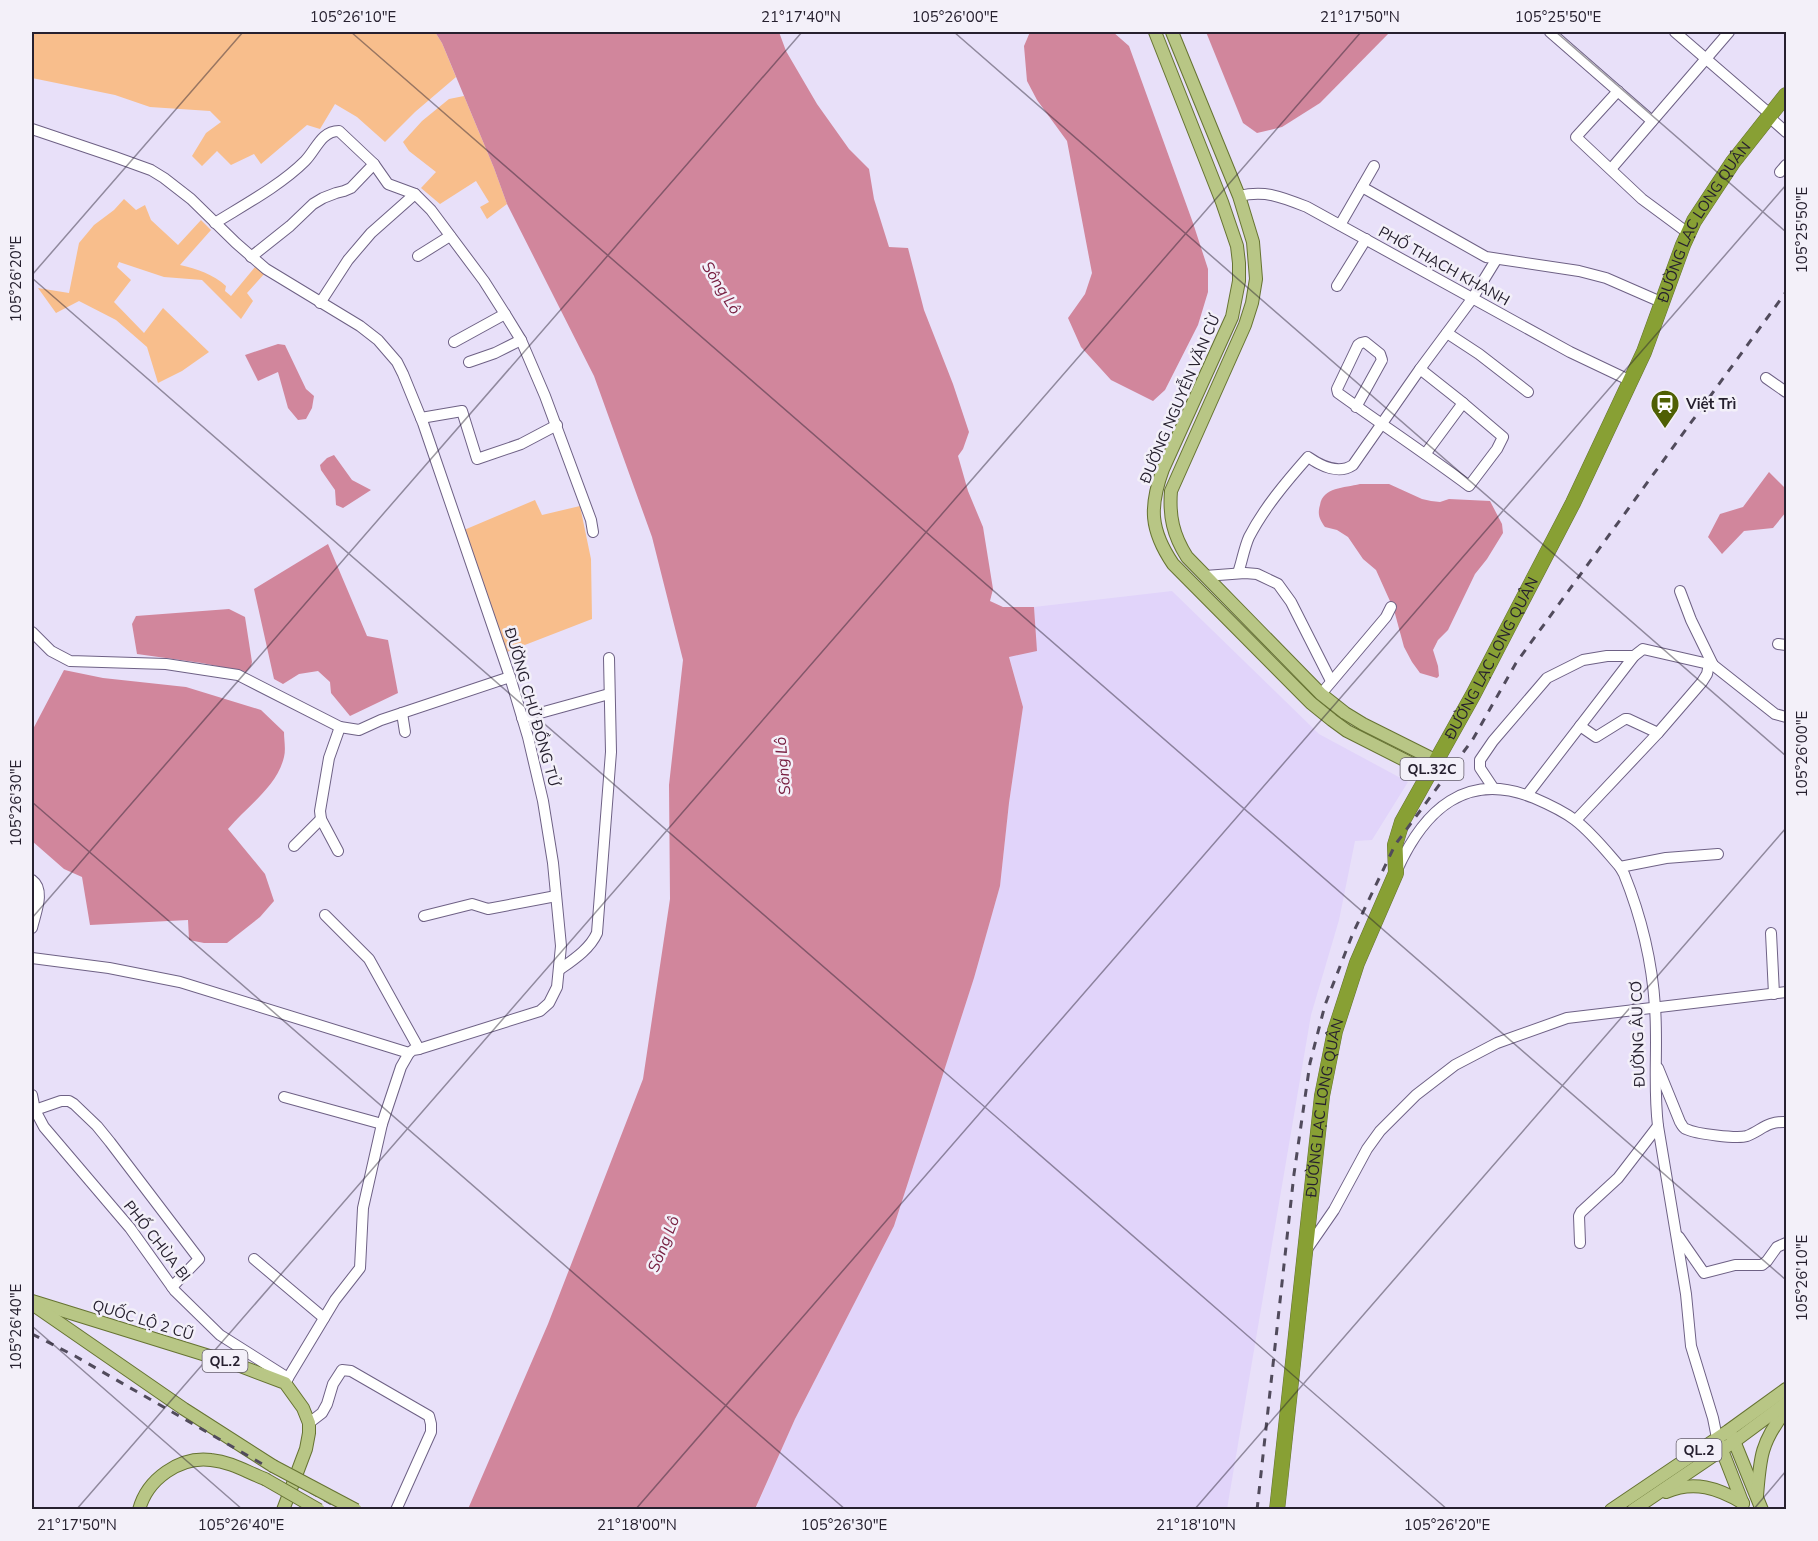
<svg xmlns="http://www.w3.org/2000/svg" width="1818" height="1541" font-family="'Nunito Sans',sans-serif">
	<rect width="100%" height="100%" fill="#e8e0f9"/>
	<polygon fill="#e1d4fa" points="1172,591 1319,734 1408,782 1372,840 1355,841 1339,920 1311,1015 1227,1509 755,1510 795,1419 894,1226 974,978 1000,886 1009,803 1023,707 1009,656 1036,650 1034,607"/>
	<g fill="#f8be8c">
		<polygon points="32,32 435,32 442,43 456,77 415,112 385,142 357,117 335,104 320,129 307,125 261,164 254,154 231,165 217,151 202,166 192,156 206,133 221,122 210,111 150,107 115,95 32,78"/>
		<polygon points="464,96 494,168 507,204 487,219 480,207 489,202 476,181 440,204 421,188 436,172 409,151 403,142 422,121 449,99"/>
		<path d="M124,199L136,210L145,205L151,220L178,245L201,220L211,230L180,265C197,269 213,274 226,286L225,291L231,296L255,267L265,273L247,293L253,301L241,319L202,280L164,277L119,262L117,267L131,280L114,302L144,333L163,308L209,352L182,371L158,383L147,347L116,320L79,301L56,313L38,288L69,293L79,243L94,225L114,210Z"/>
		<polygon points="535,500 542,515 580,506 591,559 592,619 507,652 464,530"/>
	</g>
	<g fill="#d1869c">
		<polygon points="435,32 779,32 786,51 817,104 849,149 869,169 874,199 889,247 908,248 924,310 953,384 969,432 963,449 958,456 968,491 983,527 993,589 990,601 1003,607 1034,607 1037,651 1009,657 1023,707 1009,803 1000,886 974,978 894,1226 795,1419 755,1509 468,1509 548,1324 643,1079 670,899 669,785 683,660 652,537 594,376 507,204 494,168 442,43"/>
		<polygon points="1030,32 1113,32 1129,46 1193,223 1208,269 1208,292 1198,325 1165,390 1153,401 1111,380 1081,347 1068,318 1085,294 1092,273 1067,141 1037,100 1027,81 1024,46"/>
		<polygon points="1206,32 1390,32 1320,103 1282,127 1257,133 1243,123"/>
		<polygon points="278,344 285,345 306,389 314,396 312,408 306,419 298,420 288,408 278,372 258,381 245,355"/>
		<polygon points="334,455 352,480 371,490 343,508 336,505 335,490 321,470 320,465 327,458"/>
		<polygon points="1769,472 1786,489 1786,512 1773,528 1744,531 1722,554 1708,537 1720,514 1743,507"/>
		<path d="M1360,484H1389L1422,499L1431,501L1440,502L1449,499L1490,501L1502,524L1503,533L1487,559L1475,574L1448,630L1438,640L1433,650L1438,666L1439,676L1437,678L1420,673L1412,662L1404,647L1394,610L1376,570L1363,559L1348,537L1337,530L1325,527C1320,520 1317,515 1320,505C1323,487 1344,488 1360,484Z"/>
		<polygon points="328,544 367,636 388,640 398,693 350,716 331,693 330,682 318,671 299,674 283,684 274,679 254,589"/>
		<polygon points="229,609 245,617 252,662 251,666 246,672 202,663 137,654 132,624 136,616"/>
		<path d="M64,670L103,678L186,687L261,710L284,732C284,740 286,749 284,757C277,787 247,806 228,829L265,874L274,901L260,917L227,943H204L189,940L188,920L90,925L82,877L64,869L32,841V731Z"/>
	</g>
	<g fill="none" stroke-linecap="round" stroke-linejoin="round">
		<g stroke="#6e6185" stroke-width="12">
			<g id="minor">
				<polyline points="1550,32 1652,121"/>
				<polyline points="1675,32 1771,115"/>
				<polyline points="1618,91 1576,137 1642,199 1688,233"/>
				<polyline points="1769,117 1786,132"/>
				<polyline points="32,129 115,157 151,170 164,178 191,199 236,243 266,269 360,326 378,340 397,362 403,374 423,423 510,677 528,737 543,801 553,863 561,946 557,987 549,1003 540,1011 419,1049 413,1050 409,1053 401,1067 382,1124 363,1208 360,1268 335,1300 285,1383"/>
				<polyline points="1611,169 1729,32"/>
				<polyline points="1780,172 1786,165"/>
				<polyline points="1362,187 1486,257 1579,271 1606,278 1661,302"/>
				<path d="M1239,196C1266,190 1282,197 1307,207L1570,352L1631,381"/>
				<path d="M215,223C244,205 281,185 305,161C316,150 321,131 339,131L374,164L388,184L415,194L431,210L484,281L505,314L521,340L545,396L591,520L593,532"/>
				<polyline points="1340,225 1374,166"/>
				<polyline points="418,256 450,236"/>
				<polyline points="251,257 290,226 313,204 323,198 336,193 344,191 351,188 374,164"/>
				<polyline points="1337,286 1366,239"/>
				<polyline points="320,303 348,260 371,233 415,194"/>
				<polyline points="1447,333 1479,354 1528,392"/>
				<polyline points="454,342 505,314"/>
				<polyline points="469,362 495,353 521,340"/>
				<polyline points="1420,369 1463,403 1426,453"/>
				<polyline points="1766,378 1786,392"/>
				<path d="M1356,407L1382,360L1380,354L1365,342L1361,343L1358,345L1337,389L1338,393C1381,424 1426,454 1469,486L1497,449L1503,437L1463,403"/>
				<polyline points="421,418 462,411 477,459 521,444 557,425"/>
				<path d="M1238,573C1242,562 1244,548 1249,537C1264,508 1286,482 1308,457C1321,466 1338,475 1353,465L1420,369L1472,299L1496,260"/>
				<polyline points="1205,576 1245,573 1257,574 1278,584 1291,602 1331,681"/>
				<polyline points="1680,591 1691,620 1713,665"/>
				<polyline points="32,632 51,651 70,661 166,664 238,675 340,727 359,730 381,720 510,677"/>
				<polyline points="1778,644 1786,645"/>
				<polyline points="1321,694 1386,617 1391,607"/>
				<polyline points="402,713 405,732"/>
				<polyline points="522,718 609,694"/>
				<polyline points="1580,726 1596,737 1625,719 1628,719 1658,733"/>
				<polyline points="1494,789 1480,768 1480,760 1493,741 1547,678 1583,660 1607,656 1634,656"/>
				<polyline points="1527,795 1634,656 1643,649 1713,665 1775,714 1786,717"/>
				<polyline points="1576,820 1658,733 1702,682 1707,674 1709,664"/>
				<polyline points="294,846 321,819"/>
				<polyline points="338,851 321,819 320,811 329,758 340,727"/>
				<polyline points="1620,867 1666,858 1718,854"/>
				<path d="M1397,870C1424,810 1466,770 1534,798C1548,804 1563,811 1575,820C1592,833 1606,851 1620,867L1624,874C1641,916 1652,961 1655,1007C1658,1047 1653,1086 1658,1126L1686,1294L1691,1346L1713,1418L1717,1438"/>
				<path d="M32,880C46,890 35,914 32,928"/>
				<polyline points="325,915 369,959 419,1049"/>
				<polyline points="424,916 472,904 488,909 556,896"/>
				<polyline points="1771,933 1774,994"/>
				<polyline points="32,958 109,968 180,982 409,1053"/>
				<path d="M559,970C573,960 590,949 597,933L611,752L609,658"/>
				<path d="M1658,1068L1680,1122C1682,1125 1683,1128 1686,1129C1696,1134 1737,1139 1747,1136C1762,1130 1767,1121 1786,1122"/>
				<polyline points="32,1095 35,1110 44,1127 130,1228 175,1291 220,1335 288,1378"/>
				<polyline points="284,1097 382,1124"/>
				<polyline points="35,1110 61,1101 69,1101 74,1104 97,1126 110,1142 199,1259 172,1287"/>
				<polyline points="1679,1237 1704,1273 1735,1265 1762,1265 1767,1261 1777,1247 1786,1243"/>
				<polyline points="1580,1243 1579,1216 1581,1212 1618,1178 1658,1126"/>
				<polyline points="1307,1249 1334,1210 1367,1149 1380,1131 1416,1095 1455,1065 1497,1043 1567,1018 1786,992"/>
				<polyline points="254,1259 324,1318"/>
				<polyline points="309,1423 322,1413 327,1404 333,1384 342,1370 351,1371 429,1416 431,1424 431,1432 396,1510"/>
			</g>
		</g>
		<g stroke="#667332" stroke-width="14">
			<g id="major">
				<path d="M1155,32L1222,202L1237,246L1239,263V281L1232,317L1163,469C1149,507 1150,530 1173,564L1311,703L1332,720L1347,731L1430,773"/>
				<path d="M1172,32L1239,196L1253,242L1256,279L1252,303L1245,325L1171,491C1169,516 1173,535 1187,557L1321,694L1345,713L1363,724L1437,761"/>
				<polyline points="32,1301 235,1364 285,1383 303,1408 309,1423 309,1433 306,1449 283,1510"/>
				<polyline points="35,1306 184,1409 273,1466"/>
				<polyline points="1732,1436 1762,1510"/>
				<polyline points="1720,1445 1743,1504"/>
				<path d="M1666,1492C1694,1480 1718,1488 1743,1503"/>
				<path d="M1757,1496C1760,1457 1761,1442 1786,1410"/>
				<path d="M139,1510C147,1479 180,1456 211,1460C231,1462 247,1472 265,1479"/>
				<polyline points="1611,1510 1728,1431 1786,1389"/>
				<polyline points="1633,1510 1735,1441 1786,1403"/>
			</g>
		</g>
		<g stroke="#667332" stroke-width="16">
			<g id="highway">
				<path id="s1" d="M1277,1510L1322,1096L1335,1031L1357,963L1396,873L1395,845L1402,822L1473,695L1573,503L1644,352L1683,245L1694,221L1733,162L1786,95"/>
			</g>
		</g>
		<use href="#minor" stroke="#fff" stroke-width="10"/>
		<use href="#major" stroke="#b8c685" stroke-width="12"/>
		<use href="#highway" stroke="#88a034" stroke-width="15"/>
		<g stroke="#514b5c" stroke-width="3" stroke-dasharray="8 8" stroke-linecap="butt">
			<polyline points="32,1334 75,1356 342,1510"/>
			<polyline points="1257,1510 1294,1174 1310,1063 1325,1005 1353,933 1395,845 1473,739 1516,663 1786,292"/>
		</g>
		<g stroke="#667332" stroke-width="14" stroke-linecap="butt">
			<g id="major-bridge">
				<polyline points="273,1466 356,1510"/>
				<polyline points="265,1479 319,1510"/>
			</g>
		</g>
		<use href="#major-bridge" stroke="#b8c685" stroke-width="12"/>
	</g>
	<path fill="none" stroke="#26202f" stroke-width="1.5" stroke-opacity="0.45" d="M351,32L1786,1280M954,32L1786,756M1556,32L1786,232M32,275L243,32M32,278L1448,1510M32,802L846,1510M32,918L802,32M32,1326L243,1510M76,1510L1361,32M635,1510L1786,185M1194,1510L1786,828M1753,1510L1786,1471"/>
	<defs>
		<g id="station-pin" transform="scale(1.5)"><path d="M0 17L-7.5 6A9.5 9.5 0 1 1 7.5 6Z" fill="#4f6004" stroke="#f3f0f9"/><path d="M-3-6H3Q5-6 5-4V2Q5 4 3 4L4.5 6H3L1.5 4h-3L-3 6H-4.5L-3 4Q-5 4-5 2V-4Q-5-6-3-6ZM-3.5-4v3h7v-3ZM-3.5 1v1.5H-2V1ZM2 1v1.5H3.5V1Z" fill="#fff"/></g>
	</defs>
	<g fill-rule="evenodd">
		<use href="#station-pin" x="1665" y="404"/>
	</g>
	<g text-anchor="middle" dominant-baseline="central" stroke-width="5" stroke-linejoin="round" paint-order="stroke">
		<g fill="#f3f0f9" stroke="#645e6c" stroke-width="1.5">
			<rect x="1400.5" y="758" width="63" height="22" rx="4.5"/>
			<rect x="202.5" y="1350" width="45" height="22" rx="4.5"/>
			<rect x="1676.5" y="1439" width="45" height="22" rx="4.5"/>
		</g>
		<g font-size="14" font-weight="bold" fill="#26202f">
			<text x="1432" y="769">QL.32C</text>
			<text x="225" y="1361">QL.2</text>
			<text x="1699" y="1450">QL.2</text>
		</g>
		<g font-size="15" fill="#26202f" stroke="#f3f0f9">
			<text stroke="none"><textPath href="#s1" startOffset="1377">ĐƯỜNG LẠC LONG QUÂN</textPath></text>
			<text transform="translate(1444 266) rotate(29)">PHỐ THẠCH KHANH</text>
			<text transform="translate(1180 399) rotate(-67)">ĐƯỜNG NGUYỄN VĂN CỪ</text>
			<text stroke="none"><textPath href="#s1" startOffset="891">ĐƯỜNG LẠC LONG QUÂN</textPath></text>
			<text transform="translate(532 707) rotate(74)">ĐƯỜNG CHỬ ĐỒNG TỬ</text>
			<text transform="translate(1638 1034) rotate(-92)">ĐƯỜNG ÂU CƠ</text>
			<text stroke="none"><textPath href="#s1" startOffset="405">ĐƯỜNG LẠC LONG QUÂN</textPath></text>
			<text transform="translate(157 1241) rotate(52)">PHỐ CHÙA BI</text>
			<text transform="translate(143 1320) rotate(17)">QUỐC LỘ 2 CŨ</text>
		</g>
		<g font-size="15" font-weight="bold" fill="#26202f" stroke="#f3f0f9" text-anchor="start">
			<text x="1686" y="404">Việt Trì</text>
		</g>
		<g font-size="16" font-style="italic" fill="#782042" stroke="#f3f0f9">
			<text transform="translate(721 288) rotate(58)">Sông Lô</text>
			<text transform="translate(783 766) rotate(-95)">Sông Lô</text>
			<text transform="translate(664 1244) rotate(-68)">Sông Lô</text>
		</g>
	</g>
	<rect width="1818" height="1541" fill="none" stroke="#f3f0f9" stroke-width="66"/>
	<rect x="33" y="33" width="1752" height="1475" fill="none" stroke="#26202f" stroke-width="2"/>
	<g font-size="15" text-anchor="middle" fill="#26202f">
		<text x="353" y="22">105°26'10"E</text>
		<text x="801" y="22">21°17'40"N</text>
		<text x="955" y="22">105°26'00"E</text>
		<text x="1360" y="22">21°17'50"N</text>
		<text x="1558" y="22">105°25'50"E</text>
		<text transform="translate(1802 230) rotate(-90)" y="5">105°25'50"E</text>
		<text transform="translate(16 279) rotate(-90)" y="5">105°26'20"E</text>
		<text transform="translate(1802 754) rotate(-90)" y="5">105°26'00"E</text>
		<text transform="translate(16 803) rotate(-90)" y="5">105°26'30"E</text>
		<text transform="translate(1802 1278) rotate(-90)" y="5">105°26'10"E</text>
		<text transform="translate(16 1327) rotate(-90)" y="5">105°26'40"E</text>
		<text x="77" y="1530">21°17'50"N</text>
		<text x="241" y="1530">105°26'40"E</text>
		<text x="637" y="1530">21°18'00"N</text>
		<text x="844" y="1530">105°26'30"E</text>
		<text x="1196" y="1530">21°18'10"N</text>
		<text x="1447" y="1530">105°26'20"E</text>
	</g>
</svg>
